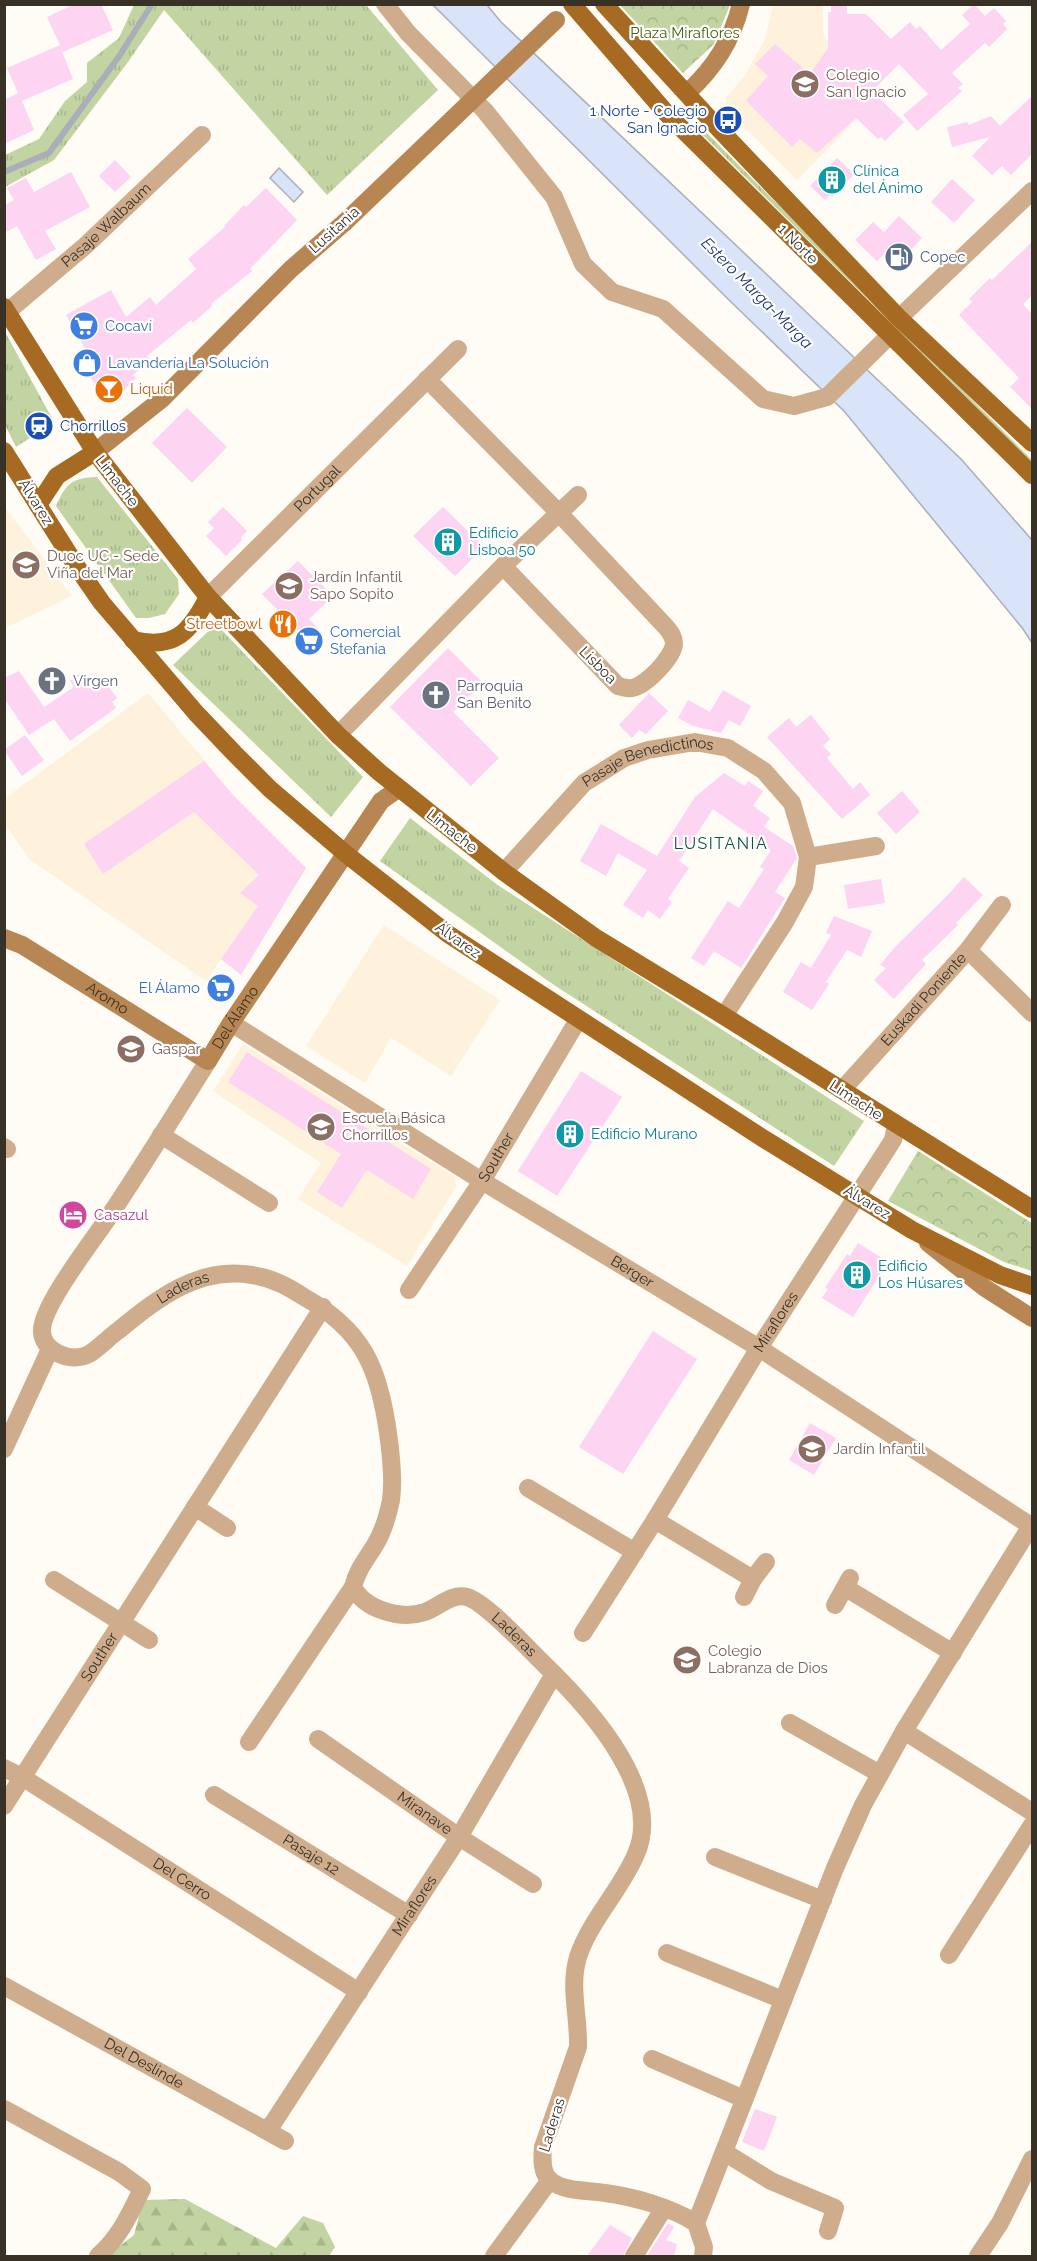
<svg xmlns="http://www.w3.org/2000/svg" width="1037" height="2261" font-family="Raleway,sans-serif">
	<defs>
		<pattern id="grass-tufts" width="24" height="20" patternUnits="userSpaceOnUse" patternTransform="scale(1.5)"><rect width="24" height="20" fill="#c1d4a2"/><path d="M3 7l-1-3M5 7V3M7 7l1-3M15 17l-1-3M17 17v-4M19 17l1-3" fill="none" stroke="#a7b68b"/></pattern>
		<pattern id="forest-firs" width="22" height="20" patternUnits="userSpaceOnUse" patternTransform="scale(1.5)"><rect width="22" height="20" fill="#c1d4a2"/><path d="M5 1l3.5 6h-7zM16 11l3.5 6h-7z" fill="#a7b68b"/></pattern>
		<pattern id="park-crowns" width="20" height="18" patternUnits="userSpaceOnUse" patternTransform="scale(1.5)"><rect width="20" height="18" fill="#c1d4a2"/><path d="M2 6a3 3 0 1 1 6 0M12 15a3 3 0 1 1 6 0" fill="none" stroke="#a7b68b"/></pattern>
	</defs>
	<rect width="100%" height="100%" fill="#fffbf5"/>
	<g fill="#fff2dc">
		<polygon points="773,4 823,5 823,31 826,40 882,93 797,180 726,108 726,98 745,75 765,39"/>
		<polygon points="4,506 72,596 5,628 4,628"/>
		<polygon points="148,693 234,796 306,868 241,975 221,959 206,981 29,859 5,824 4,799"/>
		<polygon points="384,925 500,1000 451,1076 391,1038 365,1083 306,1046"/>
		<polygon points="243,1044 455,1177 456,1187 407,1266 298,1199 321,1163 213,1091"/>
	</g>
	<g fill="url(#grass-tufts)">
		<polygon points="134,5 366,5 438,90 327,195 164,10 128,62 54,160 5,187 5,155 39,139 65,101 87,82 87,63 119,38"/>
		<polygon points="690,123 698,124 1032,460 1032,463 705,137 690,128"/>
		<polygon points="4,330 54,422 16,447 5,425"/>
		<path d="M97,477L178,579L179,594L165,614L149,618H136L56,506C66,483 72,478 97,477Z"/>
		<polygon points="216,624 363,777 331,817 173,665"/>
		<polygon points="410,818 499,886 864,1121 834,1166 551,983 380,861"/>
	</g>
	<polygon fill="url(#forest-firs)" points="185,2199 276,2248 303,2216 323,2223 335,2247 329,2256 107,2256 134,2235 143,2200"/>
	<g fill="url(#park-crowns)">
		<polygon points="620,5 730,5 714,44 683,73"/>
		<polygon points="918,1151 1032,1223 1032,1271 1004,1262 888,1201"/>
	</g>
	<g fill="#d9e4f8" stroke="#a9aeb9" stroke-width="1.5">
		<polygon points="433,5 487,5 501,22 961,459 1032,540 1032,643 1023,629 844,411 730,301"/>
		<polygon points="279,168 303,192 294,202 270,178"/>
	</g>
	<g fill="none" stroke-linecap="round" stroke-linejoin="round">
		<polyline stroke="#a9aeb9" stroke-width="6" points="4,172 49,153 120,55 152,4"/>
	</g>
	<g fill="#fdd4f2">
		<polygon points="75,4 101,4 113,30 63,52 61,49 73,79 22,101 34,130 4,144 4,100 18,93 7,68 60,45 47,17"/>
		<polygon points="831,4 847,4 847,14 866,14 891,39 910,22 916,29 920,26 941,50 970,24 962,15 974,4 985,16 994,8 1006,21 1003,24 1007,29 989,47 985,43 952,73 963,84 958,88 962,91 917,131 903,115 928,94 899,64 876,87 882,93 878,97 904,122 885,141 881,137 878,139 856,118 817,153 800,139 792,147 746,101 768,76 755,64 775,44 810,74 828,48 828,12 831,12"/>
		<polygon points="1032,96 1032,154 1011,175 1002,166 992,175 972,156 990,137 952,147 947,127 967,122 969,125 991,116 1000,126"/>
		<polygon points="837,158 854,174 832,197 830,195 825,200 810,186"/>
		<polygon points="115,160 131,177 115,192 99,176"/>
		<polygon points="71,172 90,207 45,231 56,249 36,260 17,226 4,233 4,206 14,200 7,188 26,178 34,192"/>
		<polygon points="952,179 975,200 954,223 931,202"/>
		<polygon points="266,188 297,220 250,269 252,271 211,304 212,306 193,323 191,320 147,356 151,360 133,375 136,378 109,405 85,369 93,362 66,315 111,290 126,317 150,297 156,305 196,269 188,259 225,227 224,226 244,205 246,207"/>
		<polygon points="899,216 922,238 905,256 893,245 877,261 855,240 873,222 884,232"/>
		<polygon points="1032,242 1032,295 1023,304 1032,314 1032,409 1010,387 1019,378 959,315 972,302 969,299 990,278 992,280"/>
		<polygon points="187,408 227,447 192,483 152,443"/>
		<polygon points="223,507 247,531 241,537 242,540 226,556 206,536 214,528 208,522"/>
		<polygon points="443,507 484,547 455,576 413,536"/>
		<polygon points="298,561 333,596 309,619 323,634 312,645 262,594"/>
		<polygon points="448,648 483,683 453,712 499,758 471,786 390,707"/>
		<polygon points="19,671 44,707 74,687 70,681 82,672 90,684 101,676 117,698 112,702 116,708 70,741 54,719 29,735 4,698 4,678"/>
		<polygon points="723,690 751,706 740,726 729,720 721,733 693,726 678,718 688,700 710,712"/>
		<polygon points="649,693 668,711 646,734 639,730 632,738 619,725"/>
		<polygon points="811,715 830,739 823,746 831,754 827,758 853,789 860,782 870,795 842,819 767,737 789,718 796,727"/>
		<polygon points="25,735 44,760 22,776 4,750"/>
		<polygon points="204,761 234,796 306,868 241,975 221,959 258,906 240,893 259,875 194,812 103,874 84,844"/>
		<polygon points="724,773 745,786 748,781 763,791 753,806 770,818 764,827 793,846 797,858 775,892 785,898 741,968 714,951 704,966 691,958 728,901 739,908 764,869 760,867 771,850 713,809 679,861 689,868 668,899 672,902 660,919 648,910 643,918 623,905 647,870 618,853 606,876 580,861 601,824 657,856 695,797"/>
		<polygon points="902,791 920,812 896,834 877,813"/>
		<polygon points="964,877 983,895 956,923 958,925 922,960 926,964 894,999 874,980 886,968 880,965 895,947 946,897"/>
		<polygon points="881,879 885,903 848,909 844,885"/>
		<polygon points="834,916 872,931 861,957 847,950 826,982 829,984 812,1010 783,992 801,962 811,968 831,935 826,933"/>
		<polygon points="247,1052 431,1169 413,1199 367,1170 342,1208 317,1192 341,1154 228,1082"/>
		<polygon points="581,1071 622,1097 557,1196 518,1171"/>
		<polygon points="858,1243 888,1262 853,1317 822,1298 828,1289 825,1288 847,1254 850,1256"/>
		<polygon points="653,1331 697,1359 623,1474 579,1447"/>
		<polygon points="810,1423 836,1438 814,1475 789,1460"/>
		<polygon points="755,2109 777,2117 764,2151 742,2142"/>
		<polygon points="668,2223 674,2227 666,2240 677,2244 674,2256 647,2256"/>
		<polygon points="610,2225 632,2238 623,2256 587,2256"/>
	</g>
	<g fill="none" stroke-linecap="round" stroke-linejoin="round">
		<g stroke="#cfad8c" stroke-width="18">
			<polyline points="385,4 408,33 485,111 554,197 583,264 612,292 663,309 763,399 794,406 827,397 890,335"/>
			<path id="s1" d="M7,312L85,246L202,135"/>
			<polyline points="899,318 1032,191"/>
			<path d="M427,379L559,513L666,627C670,632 674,636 674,644C673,657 646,686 632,688C628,689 622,687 618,686L503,566"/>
			<path id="s2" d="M208,597L458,349"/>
			<polyline points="338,735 503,566 578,495"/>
			<polyline points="808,857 876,846"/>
			<path id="s3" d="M504,872L584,783L624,758L648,750L695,742L728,748L764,771L792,803L808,857L804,887L785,922L724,1016"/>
			<polyline points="968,950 1032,1013"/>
			<path id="s4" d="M231,1023L482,1181L759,1348L1031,1526"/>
			<path id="s5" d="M208,1061C176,1112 144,1164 110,1215C95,1238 42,1305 42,1330C41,1351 71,1364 89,1354C99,1348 109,1337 119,1330C157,1299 198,1266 252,1275C272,1278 287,1286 304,1297C363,1330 379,1368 388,1433C391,1454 394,1479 391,1500C388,1515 383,1532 375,1545C366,1560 357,1570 353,1587C365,1610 401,1620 425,1612C439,1607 451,1593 467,1597C486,1602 531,1652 548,1668C590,1709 664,1791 636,1854C621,1890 590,1920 578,1957C569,1987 579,2016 578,2047L543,2147C542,2158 541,2174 551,2181C565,2192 588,2190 605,2193C635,2197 670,2207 696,2223L704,2247L703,2256"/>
			<path id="s6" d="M842,1090L968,950L1002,905"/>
			<polyline points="161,1135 269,1203"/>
			<polyline points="4,1147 7,1149"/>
			<path id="s7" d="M409,1290L482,1181L578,1020"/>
			<polyline points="4,1449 50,1349"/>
			<polyline points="528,1488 635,1552"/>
			<polyline points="195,1507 227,1528"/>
			<polyline points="655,1520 753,1579"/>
			<polyline points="54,1580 149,1640"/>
			<polyline points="846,1588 953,1653"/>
			<polyline points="744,1597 753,1579 766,1562"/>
			<polyline points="835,1605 850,1578"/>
			<path id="s8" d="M583,1633L655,1520L759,1348L893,1140L896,1125"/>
			<polyline points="790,1723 880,1774"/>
			<polyline points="904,1731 1032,1812"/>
			<path id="s9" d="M318,1739L459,1837L533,1884"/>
			<polyline points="249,1742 353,1587"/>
			<path id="s10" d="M4,1768L22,1777L359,1992"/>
			<path id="s11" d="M214,1795L409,1915"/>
			<path id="s12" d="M4,1806L323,1307"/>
			<polyline points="715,1857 823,1900"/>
			<polyline points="667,1953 783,2000"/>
			<polyline points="949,1955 1032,1825"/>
			<path id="s13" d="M4,1986L285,2141"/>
			<polyline points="652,2059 744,2099"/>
			<path d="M4,2109L119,2172L142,2189C130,2214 119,2238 98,2256"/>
			<path id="s14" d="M265,2130L273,2123L459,1837L554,1674"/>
			<polyline points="724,2152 771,2181 835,2208 828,2231"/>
			<polyline points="696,2223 835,1868 863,1805 904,1731 1032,1524"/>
			<polyline points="494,2256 550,2180"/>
			<polyline points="634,2256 664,2208"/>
			<polyline points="978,2256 1000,2223 1032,2159"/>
		</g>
		<g stroke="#b88653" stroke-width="18">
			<path d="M687,93C714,68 732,41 741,4"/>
			<polyline points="95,452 162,399 291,269 345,222"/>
			<path id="s15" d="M4,938L22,945L208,1061L231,1023L381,801L398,789"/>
			<polyline points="928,1243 985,1288 1032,1318"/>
		</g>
		<g stroke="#a66a22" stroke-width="18">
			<polyline points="572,4 667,114 1032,475"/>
			<polyline points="604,4 719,129 899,318 1032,443"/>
			<polyline points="4,307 95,452 208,597 338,735 379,772 504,872 596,938 724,1016 1032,1209"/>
			<polyline points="4,451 77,567 102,603 196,713 234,753 270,789 346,854 448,934 764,1139 912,1230 1000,1275 1032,1286"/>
			<polyline points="38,505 57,476 95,452"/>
			<path d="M133,640C175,650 190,632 208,597"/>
		</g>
		<polyline stroke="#b88653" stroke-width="18" points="345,222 556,20"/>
	</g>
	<defs>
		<g id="school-disc" transform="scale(1.5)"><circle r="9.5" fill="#8d6e63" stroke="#fff"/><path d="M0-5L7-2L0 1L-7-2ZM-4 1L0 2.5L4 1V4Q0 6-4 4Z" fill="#fff"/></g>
		<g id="bus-disc" transform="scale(1.5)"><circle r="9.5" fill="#1a4fb4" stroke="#fff"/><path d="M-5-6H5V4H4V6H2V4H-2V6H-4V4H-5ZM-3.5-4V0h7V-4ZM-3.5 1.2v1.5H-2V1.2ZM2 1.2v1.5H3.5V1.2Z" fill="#fff"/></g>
		<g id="building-disc" transform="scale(1.5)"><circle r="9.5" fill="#0f9aa8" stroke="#fff"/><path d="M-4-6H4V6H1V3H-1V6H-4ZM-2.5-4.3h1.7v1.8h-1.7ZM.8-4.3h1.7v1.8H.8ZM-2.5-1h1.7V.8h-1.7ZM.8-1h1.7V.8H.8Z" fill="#fff"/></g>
		<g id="fuel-disc" transform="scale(1.5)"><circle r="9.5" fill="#5c6f8a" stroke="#fff"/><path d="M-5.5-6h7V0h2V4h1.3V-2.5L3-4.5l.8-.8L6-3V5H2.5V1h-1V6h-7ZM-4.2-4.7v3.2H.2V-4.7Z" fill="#fff"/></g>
		<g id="supermarket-disc" transform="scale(1.5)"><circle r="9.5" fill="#3f7fe0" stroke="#fff"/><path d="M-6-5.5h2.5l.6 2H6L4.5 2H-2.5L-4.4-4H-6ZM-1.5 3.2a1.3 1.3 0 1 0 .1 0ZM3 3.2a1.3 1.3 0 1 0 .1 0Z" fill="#fff"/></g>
		<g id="shop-disc" transform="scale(1.5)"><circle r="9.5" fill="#3f7fe0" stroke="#fff"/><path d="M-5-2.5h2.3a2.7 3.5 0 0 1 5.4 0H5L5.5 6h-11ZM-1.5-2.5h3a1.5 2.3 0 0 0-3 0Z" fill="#fff"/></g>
		<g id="bar-disc" transform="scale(1.5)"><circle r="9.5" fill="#e8710a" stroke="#fff"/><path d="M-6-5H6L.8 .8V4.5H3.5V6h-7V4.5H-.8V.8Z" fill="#fff"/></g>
		<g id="station-disc" transform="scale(1.5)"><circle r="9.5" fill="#1a4fb4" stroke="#fff"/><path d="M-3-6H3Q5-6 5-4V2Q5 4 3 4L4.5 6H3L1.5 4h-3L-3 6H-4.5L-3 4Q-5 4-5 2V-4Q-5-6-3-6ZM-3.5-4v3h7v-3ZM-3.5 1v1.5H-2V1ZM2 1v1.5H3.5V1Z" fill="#fff"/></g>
		<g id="university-disc" transform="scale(1.5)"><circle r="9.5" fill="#8d6e63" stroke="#fff"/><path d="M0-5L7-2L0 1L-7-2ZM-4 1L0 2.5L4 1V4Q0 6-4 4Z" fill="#fff"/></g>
		<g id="restaurant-disc" transform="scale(1.5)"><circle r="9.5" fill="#e8710a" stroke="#fff"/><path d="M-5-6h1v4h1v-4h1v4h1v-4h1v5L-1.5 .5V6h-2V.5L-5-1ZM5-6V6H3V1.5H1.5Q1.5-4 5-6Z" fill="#fff"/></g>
		<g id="church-disc" transform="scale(1.5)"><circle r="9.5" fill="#6b7280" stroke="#fff"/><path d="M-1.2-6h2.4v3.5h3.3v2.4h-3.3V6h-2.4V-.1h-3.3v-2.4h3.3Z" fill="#fff"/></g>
		<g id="hotel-disc" transform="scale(1.5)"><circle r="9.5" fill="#d1479c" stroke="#fff"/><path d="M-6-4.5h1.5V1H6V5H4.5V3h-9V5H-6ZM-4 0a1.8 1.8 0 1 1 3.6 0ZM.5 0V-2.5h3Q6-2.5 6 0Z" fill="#fff"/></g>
	</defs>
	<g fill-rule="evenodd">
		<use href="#school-disc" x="805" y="84"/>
		<use href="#bus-disc" x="728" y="120"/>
		<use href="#building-disc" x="832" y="180"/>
		<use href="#fuel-disc" x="899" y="257"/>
		<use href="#supermarket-disc" x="84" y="326"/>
		<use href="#shop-disc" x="87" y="363"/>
		<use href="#bar-disc" x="109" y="389"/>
		<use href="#station-disc" x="39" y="426"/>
		<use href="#building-disc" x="448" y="542"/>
		<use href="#university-disc" x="26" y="565"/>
		<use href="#school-disc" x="289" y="586"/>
		<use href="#restaurant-disc" x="283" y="624"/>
		<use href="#supermarket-disc" x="309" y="641"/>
		<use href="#church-disc" x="52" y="681"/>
		<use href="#church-disc" x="436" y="695"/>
		<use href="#supermarket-disc" x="221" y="988"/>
		<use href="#school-disc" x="131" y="1049"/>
		<use href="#school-disc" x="321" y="1127"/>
		<use href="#building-disc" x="570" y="1134"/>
		<use href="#hotel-disc" x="73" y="1215"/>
		<use href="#building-disc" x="857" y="1275"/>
		<use href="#school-disc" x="812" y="1449"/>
		<use href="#school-disc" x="687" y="1660"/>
	</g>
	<g text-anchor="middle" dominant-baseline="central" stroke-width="4.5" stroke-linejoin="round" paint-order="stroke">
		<g font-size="15" fill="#4a6115" stroke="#fff">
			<text x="685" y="33">Plaza Miraflores</text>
		</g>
		<g font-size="15" fill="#785e54" stroke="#fff" text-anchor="start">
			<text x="826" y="75">Colegio<tspan x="826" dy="17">San Ignacio</tspan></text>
			<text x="47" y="556">Duoc UC - Sede<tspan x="47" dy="17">Viña del Mar</tspan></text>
			<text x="310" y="577">Jardín Infantil<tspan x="310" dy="17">Sapo Sopito</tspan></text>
			<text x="152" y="1049">Gaspar</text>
			<text x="342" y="1118">Escuela Básica<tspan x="342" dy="17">Chorrillos</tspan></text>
			<text x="833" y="1449">Jardín Infantil</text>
			<text x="708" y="1651">Colegio<tspan x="708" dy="17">Labranza de Dios</tspan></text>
		</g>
		<g font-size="15" fill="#164399" stroke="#fff" text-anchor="end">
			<text x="707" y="111">1 Norte - Colegio<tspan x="707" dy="17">San Ignacio</tspan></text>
			<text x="60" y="426" text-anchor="start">Chorrillos</text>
		</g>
		<g font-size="15" fill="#0d838f" stroke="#fff" text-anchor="start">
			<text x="853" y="171">Clínica<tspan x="853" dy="17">del Ánimo</tspan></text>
			<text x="469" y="533">Edificio<tspan x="469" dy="17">Lisboa 50</tspan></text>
			<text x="591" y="1134">Edificio Murano</text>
			<text x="878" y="1266">Edificio<tspan x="878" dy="17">Los Húsares</tspan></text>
		</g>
		<g font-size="15" fill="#383126" stroke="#fff">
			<text stroke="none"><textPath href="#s1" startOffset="132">Pasaje Walbaum</textPath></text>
			<text transform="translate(334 230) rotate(-42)">Lusitania</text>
			<text transform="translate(798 244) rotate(45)">1 Norte</text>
			<text transform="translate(117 481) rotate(52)">Limache</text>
			<text stroke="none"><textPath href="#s2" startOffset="154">Portugal</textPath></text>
			<text transform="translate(36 502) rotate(58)">Álvarez</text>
			<text transform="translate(598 665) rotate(45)">Lisboa</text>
			<text stroke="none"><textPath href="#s3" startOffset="189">Pasaje Benedictinos</textPath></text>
			<text transform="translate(452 831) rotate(38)">Limache</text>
			<text transform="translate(458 940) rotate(35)">Álvarez</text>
			<text stroke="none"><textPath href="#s15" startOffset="120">Aromo</textPath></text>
			<text stroke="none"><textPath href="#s6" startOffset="122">Euskadi Poniente</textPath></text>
			<text stroke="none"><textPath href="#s15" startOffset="290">Del Álamo</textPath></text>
			<text transform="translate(856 1100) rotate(33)">Limache</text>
			<text stroke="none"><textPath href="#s7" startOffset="159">Souther</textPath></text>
			<text transform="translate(867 1202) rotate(31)">Álvarez</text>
			<text stroke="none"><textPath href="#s4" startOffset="472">Berger</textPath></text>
			<text stroke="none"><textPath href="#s5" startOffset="495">Laderas</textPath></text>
			<text stroke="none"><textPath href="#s8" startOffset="366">Miraflores</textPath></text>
			<text stroke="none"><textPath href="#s5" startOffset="1142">Laderas</textPath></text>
			<text stroke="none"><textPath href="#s12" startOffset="177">Souther</textPath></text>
			<text stroke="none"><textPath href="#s9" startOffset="130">Miranave</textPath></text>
			<text stroke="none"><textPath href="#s11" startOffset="114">Pasaje 12</textPath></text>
			<text stroke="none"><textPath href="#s10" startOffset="210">Del Cerro</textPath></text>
			<text stroke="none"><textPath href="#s14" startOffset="270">Miraflores</textPath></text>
			<text stroke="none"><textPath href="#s13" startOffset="160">Del Deslinde</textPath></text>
			<text transform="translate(552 2125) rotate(-73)">Laderas</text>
		</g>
		<g font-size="15" fill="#4e5e75" stroke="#fff" text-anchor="start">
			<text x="920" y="257">Copec</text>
		</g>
		<g font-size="15" fill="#366cbe" stroke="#fff" text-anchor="start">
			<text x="105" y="326">Cocaví</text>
			<text x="108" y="363">Lavandería La Solución</text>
			<text x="330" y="632">Comercial<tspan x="330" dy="17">Stefania</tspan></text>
			<text x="200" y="988" text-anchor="end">El Álamo</text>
		</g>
		<g font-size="15" fill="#c56008" stroke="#fff" text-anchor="start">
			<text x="130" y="389">Liquid</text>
			<text x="262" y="624" text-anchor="end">Streetbowl</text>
		</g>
		<g font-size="15" fill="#5b616d" stroke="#fff" text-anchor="start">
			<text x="73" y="681">Virgen</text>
			<text x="457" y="686">Parroquia<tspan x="457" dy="17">San Benito</tspan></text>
		</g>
		<g font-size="15" fill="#b23c85" stroke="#fff" text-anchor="start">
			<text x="94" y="1215">Casazul</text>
		</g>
		<g font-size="16" font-style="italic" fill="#1a356d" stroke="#fff">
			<text transform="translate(757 293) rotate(45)">Estero Marga-Marga</text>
		</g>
		<g font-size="16" letter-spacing="1.5" fill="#0a543b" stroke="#fff">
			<text x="721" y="843">LUSITANIA</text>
		</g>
	</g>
	<rect width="1037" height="2261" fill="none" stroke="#383126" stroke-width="12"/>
</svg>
